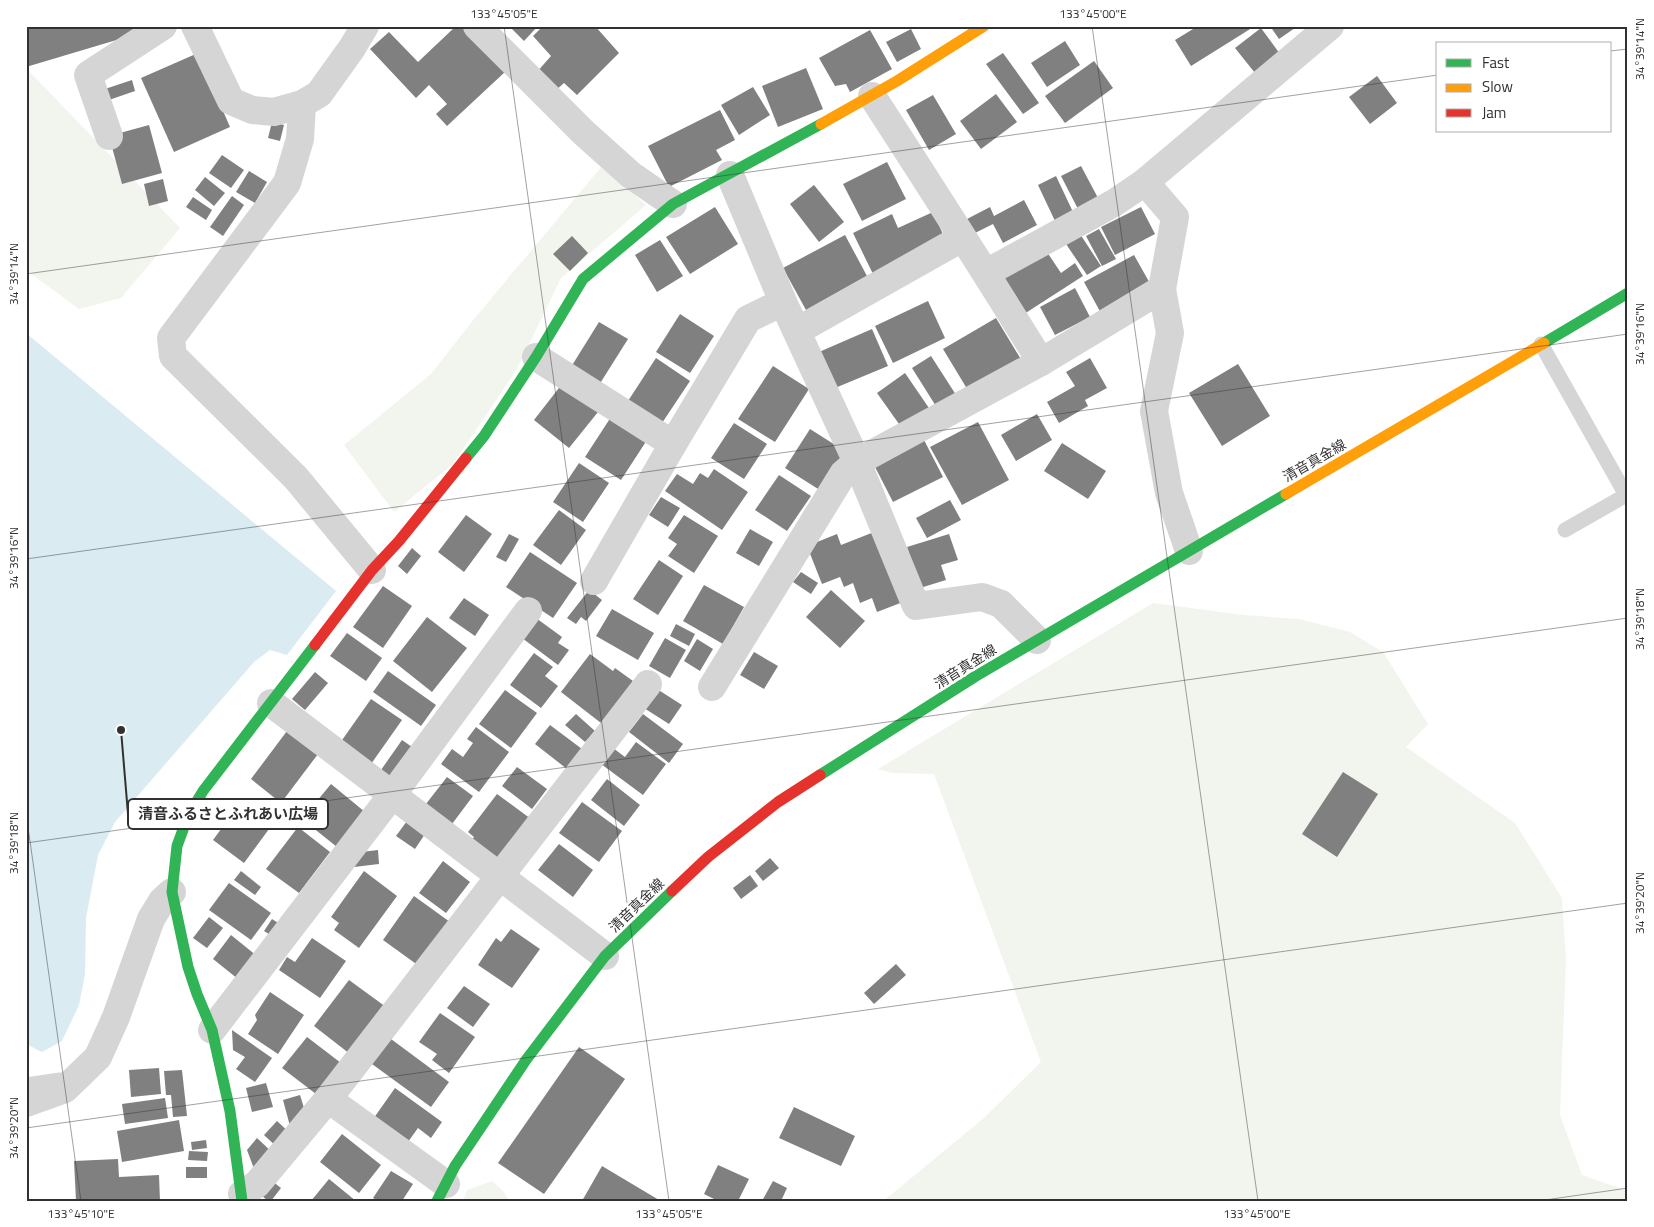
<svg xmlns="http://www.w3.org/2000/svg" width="1654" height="1227" font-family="'Titillium Web','Noto Sans JP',sans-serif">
	<rect width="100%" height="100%" fill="#fff"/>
	<g fill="#f2f5ed">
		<polygon points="26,68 180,228 121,298 79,309 26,270"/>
		<polygon points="602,166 646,205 561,278 517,369 453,464 394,512 344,445 431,374 474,319"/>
		<polygon points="1153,603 1244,615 1299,619 1350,632 1383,652 1428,724 1406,747 1515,823 1562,898 1566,959 1560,1115 1582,1175 1628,1191 1628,1201 887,1201 887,1198 984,1118 1041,1062 934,774 892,773 878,769"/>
		<polygon points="492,1181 504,1192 509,1201 463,1201 467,1190"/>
	</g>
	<polygon fill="#dbebf2" points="26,333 336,591 287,655 270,650 254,662 115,822 98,855 86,918 85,974 79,1005 62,1041 42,1052 26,1044"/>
	<g fill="#808080">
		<polygon points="26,26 138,26 140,33 26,67"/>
		<polygon points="456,26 464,26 506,71 447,126 436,114 447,104 429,85 416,98 370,49 389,32 418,62"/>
		<polygon points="509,26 538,26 524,41"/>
		<polygon points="543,26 595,26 619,53 577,95 564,83 555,91 536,73 551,56 533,36"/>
		<polygon points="1198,26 1255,26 1191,66 1175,40"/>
		<polygon points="1270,26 1294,26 1295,28 1279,39"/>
		<polygon points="1261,28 1280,54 1255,73 1235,48"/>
		<polygon points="911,29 921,49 897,62 886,42"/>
		<polygon points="870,30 892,69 850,92 846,84 835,86 819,58"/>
		<polygon points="1065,41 1080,65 1047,87 1031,63"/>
		<polygon points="198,53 230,127 174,152 141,78"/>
		<polygon points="1003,53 1039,103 1023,114 986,64"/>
		<polygon points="1094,61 1113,88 1065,123 1045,96"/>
		<polygon points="806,68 823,109 778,127 762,86"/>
		<polygon points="1377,76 1397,103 1370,124 1349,97"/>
		<polygon points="132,80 135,91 106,101 102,90"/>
		<polygon points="753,87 770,115 739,135 721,105"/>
		<polygon points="996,94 1017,122 981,149 960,121"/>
		<polygon points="933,95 956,134 929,150 906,110"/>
		<polygon points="720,110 735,140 716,150 722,160 669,187 648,146"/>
		<polygon points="272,122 284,125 280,141 268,138"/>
		<polygon points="149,125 162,173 122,184 109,136"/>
		<polygon points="222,155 244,170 231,188 209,173"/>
		<polygon points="887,162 906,199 862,221 843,184"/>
		<polygon points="1081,166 1098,198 1078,209 1061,176"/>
		<polygon points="249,171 267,182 255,203 236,192"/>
		<polygon points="1056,176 1073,212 1055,221 1038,185"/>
		<polygon points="205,177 225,193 214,206 195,190"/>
		<polygon points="163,179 168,201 149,206 144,184"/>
		<polygon points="814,185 844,222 819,242 790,204"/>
		<polygon points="232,196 244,205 223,236 210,227"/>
		<polygon points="193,197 212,210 206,220 186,207"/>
		<polygon points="1024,200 1037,225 1003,243 993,224 975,233 967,219 990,207 994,216"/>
		<polygon points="715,207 738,244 690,274 666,237"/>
		<polygon points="1141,207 1155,234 1115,255 1101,227"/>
		<polygon points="933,212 946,241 873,274 853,233 892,214 898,228"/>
		<polygon points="1099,229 1116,259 1102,266 1086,236"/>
		<polygon points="1080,234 1101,266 1087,275 1066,244"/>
		<polygon points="845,235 867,276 806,310 783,268"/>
		<polygon points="572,236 588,253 570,271 553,254"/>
		<polygon points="660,240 683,276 657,292 635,255"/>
		<polygon points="1043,246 1061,273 1075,263 1083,276 1021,316 996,278"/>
		<polygon points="1134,255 1152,287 1102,315 1084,282"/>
		<polygon points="1075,288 1090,317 1055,335 1040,307"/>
		<polygon points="928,301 945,338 893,363 875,326"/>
		<polygon points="680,314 714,336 690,373 656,352"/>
		<polygon points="996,318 1025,366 972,397 943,349"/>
		<polygon points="599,322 628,339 599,385 571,367"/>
		<polygon points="872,329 888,366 835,388 819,352"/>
		<polygon points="931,356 958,398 939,411 912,368"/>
		<polygon points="656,358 690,381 662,423 628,401"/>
		<polygon points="1090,358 1107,388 1085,400 1088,406 1059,423 1047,402 1075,386 1066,372"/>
		<polygon points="1238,364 1270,416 1222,446 1189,393"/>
		<polygon points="773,366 809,389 775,442 738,419"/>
		<polygon points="905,373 931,411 904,431 877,393"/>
		<polygon points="562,384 598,412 569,448 534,420"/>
		<polygon points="1037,414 1052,440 1016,461 1001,435"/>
		<polygon points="611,417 647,440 621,480 585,457"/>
		<polygon points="978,422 1009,480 962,505 930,447"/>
		<polygon points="734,423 767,444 744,479 711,458"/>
		<polygon points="810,429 851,455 826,494 785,468"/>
		<polygon points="923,438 943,477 893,502 873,463"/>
		<polygon points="1062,443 1106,471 1088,499 1044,471"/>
		<polygon points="579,463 609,483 583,522 553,502"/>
		<polygon points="714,469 748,492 722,530 665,491 677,474 693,484 700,473 708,478"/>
		<polygon points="779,475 811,496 787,531 755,510"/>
		<polygon points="661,497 680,508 668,527 649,515"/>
		<polygon points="950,500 961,520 927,538 916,518"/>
		<polygon points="559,510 586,530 561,565 533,545"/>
		<polygon points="466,515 492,534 464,572 438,552"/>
		<polygon points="684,515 718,536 694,573 668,556 677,544 668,538"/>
		<polygon points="750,529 773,542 759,566 736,553"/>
		<polygon points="874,532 903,602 877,612 872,598 860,603 853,583 844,587 840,577 822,584 807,546 837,534 841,545"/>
		<polygon points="509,534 519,539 506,562 496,557"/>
		<polygon points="949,534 958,560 941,565 946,580 920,588 907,547"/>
		<polygon points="412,548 421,556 407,574 398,566"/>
		<polygon points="530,552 577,583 553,618 506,587"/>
		<polygon points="659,560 683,576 658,615 633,599"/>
		<polygon points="801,572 818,583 811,594 793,582"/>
		<polygon points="704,585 744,607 723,644 683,621"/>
		<polygon points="383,586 412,606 383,648 353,627"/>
		<polygon points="589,590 602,600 586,621 581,617 576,624 567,618"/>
		<polygon points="831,590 865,621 840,648 806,617"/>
		<polygon points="464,598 489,615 475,636 449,618"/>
		<polygon points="612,609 654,633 638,660 596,636"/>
		<polygon points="427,617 467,648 432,692 393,661"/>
		<polygon points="536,618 562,637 558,643 569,650 558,665 522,638"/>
		<polygon points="676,624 695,634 689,646 670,636"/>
		<polygon points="347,633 382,658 366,681 330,656"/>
		<polygon points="665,638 686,650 670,678 649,666"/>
		<polygon points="697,639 713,649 700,671 684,661"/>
		<polygon points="754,652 778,666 764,689 740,675"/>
		<polygon points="534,653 553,667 545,676 558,686 541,708 510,685"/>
		<polygon points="590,654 613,671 615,668 633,681 601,723 561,692"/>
		<polygon points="388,671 436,705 421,726 373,692"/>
		<polygon points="315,672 328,683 305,710 292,699"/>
		<polygon points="657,689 682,705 669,724 644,708"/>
		<polygon points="505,690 537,713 511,748 479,724"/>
		<polygon points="371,699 402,720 371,764 340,743"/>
		<polygon points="576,714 595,731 585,742 565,725"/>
		<polygon points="643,714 683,744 669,763 629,732"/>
		<polygon points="550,725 582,749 567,769 535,744"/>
		<polygon points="476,727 509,752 479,792 441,764 452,749 463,757 473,743 467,739"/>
		<polygon points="287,731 318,754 281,803 251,779"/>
		<polygon points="402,740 415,749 394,779 381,770"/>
		<polygon points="636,742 666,764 643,795 597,761 609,745 625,757"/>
		<polygon points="517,767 547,789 532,809 502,786"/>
		<polygon points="1343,772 1378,794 1337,857 1302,834"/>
		<polygon points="447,777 473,796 449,828 422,809"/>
		<polygon points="607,779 640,805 624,826 591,800"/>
		<polygon points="331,784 365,812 337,847 302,819"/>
		<polygon points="497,794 531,819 495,866 468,845 474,837 468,832"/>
		<polygon points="582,802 622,831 599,862 559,833"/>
		<polygon points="238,806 269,829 244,863 213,840"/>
		<polygon points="407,821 425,834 415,849 396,836"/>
		<polygon points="298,827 330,852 299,893 266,869"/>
		<polygon points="559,844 593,870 573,897 538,870"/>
		<polygon points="378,850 379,864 354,867 353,853"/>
		<polygon points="770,858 779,868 763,881 755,871"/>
		<polygon points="443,861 470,882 446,913 419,893"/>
		<polygon points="241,871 261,887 255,895 234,880"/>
		<polygon points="364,871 397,896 359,948 334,930 339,923 331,917"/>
		<polygon points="750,875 758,886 741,899 733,888"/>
		<polygon points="229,883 271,913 251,940 209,910"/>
		<polygon points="414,896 450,922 419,966 383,940"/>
		<polygon points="209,917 223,928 207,948 193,938"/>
		<polygon points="272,919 283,926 275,938 264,931"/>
		<polygon points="511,929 540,949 512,988 478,965 496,938 501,942"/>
		<polygon points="231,935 257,956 238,979 213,959"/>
		<polygon points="312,938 346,961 320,998 279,970 287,957 295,962"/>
		<polygon points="896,964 906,975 874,1004 864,993"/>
		<polygon points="349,980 386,1007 350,1054 314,1026"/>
		<polygon points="464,986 490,1004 473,1027 447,1008"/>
		<polygon points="270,992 304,1015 278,1054 248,1034 257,1020 255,1015"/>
		<polygon points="440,1013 475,1037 449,1073 432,1060 437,1054 419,1042"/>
		<polygon points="232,1030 272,1058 255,1082 236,1069 245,1057 233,1050"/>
		<polygon points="307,1037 341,1063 316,1094 282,1068"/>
		<polygon points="391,1039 449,1082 431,1107 372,1064"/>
		<polygon points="579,1047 625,1079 544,1194 498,1163"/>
		<polygon points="159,1068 161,1094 131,1097 129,1070"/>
		<polygon points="182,1070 187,1116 173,1117 171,1095 166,1095 164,1071"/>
		<polygon points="266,1083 273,1107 252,1112 246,1088"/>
		<polygon points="395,1088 442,1122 431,1138 418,1128 405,1146 371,1122"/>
		<polygon points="300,1095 308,1121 290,1126 283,1100"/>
		<polygon points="165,1098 168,1118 125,1124 122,1104"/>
		<polygon points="794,1107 855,1136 841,1166 779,1138"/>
		<polygon points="179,1120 184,1151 122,1162 117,1131"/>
		<polygon points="277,1121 292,1135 279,1149 264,1135"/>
		<polygon points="342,1134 381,1165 359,1193 320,1162"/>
		<polygon points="257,1138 275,1155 256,1174 247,1150"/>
		<polygon points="206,1140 207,1148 192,1150 191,1142"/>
		<polygon points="189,1151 208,1152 207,1161 188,1160"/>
		<polygon points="118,1159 119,1177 159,1175 160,1201 76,1201 74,1161"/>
		<polygon points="718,1165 749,1179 738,1201 718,1201 704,1194"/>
		<polygon points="602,1166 659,1200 658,1201 582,1201"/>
		<rect x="186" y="1167" width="21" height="11"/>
		<polygon points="391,1171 413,1184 402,1201 378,1201 373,1198"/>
		<polygon points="329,1179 356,1201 311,1201"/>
		<polygon points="272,1181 281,1188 271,1201 268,1201 261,1195"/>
		<polygon points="773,1181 787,1188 781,1201 762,1201"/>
	</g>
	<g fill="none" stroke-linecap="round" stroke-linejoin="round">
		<g stroke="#d5d5d5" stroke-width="15">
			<polyline points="1541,344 1626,495"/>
			<polyline points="1565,530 1628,494"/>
			<polyline points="26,1085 60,1080"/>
		</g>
		<g stroke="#d5d5d5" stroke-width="28">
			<polyline points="195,26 231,101 252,110 274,112 302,104 319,94 352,48 365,26"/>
			<polyline points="477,26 584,133 631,175 673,204"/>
			<path d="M872,96C929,184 986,273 1041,362"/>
			<polyline points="302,104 300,139 287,183 171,338 173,356 296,478 372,570"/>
			<polyline points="109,136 88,75 163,26"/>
			<polyline points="730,175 783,302 857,462 916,606 982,597 1001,604 1037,640"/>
			<polyline points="986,273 1114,203 1145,182 1330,26"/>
			<polyline points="1162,289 1170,333 1154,411 1169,493 1189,551"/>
			<polyline points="797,331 962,238"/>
			<polyline points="536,357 673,444"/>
			<polyline points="594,581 673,444 748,319 783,302"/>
			<polyline points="712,687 843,474 857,462 1041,362 1162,289 1175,217 1145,182"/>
			<polyline points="271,703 605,956"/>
			<polyline points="212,1030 392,795 528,611"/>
			<polyline points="328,1099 446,1184"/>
			<polyline points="26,1103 65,1089 98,1057 116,1017 151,919 162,901 172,892"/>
			<polyline points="242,1194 257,1184 328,1099 648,684"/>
		</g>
		<g stroke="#30b455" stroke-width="11">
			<polyline points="1544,343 1628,293"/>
			<polyline points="466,458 484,436 536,357 583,279 673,204 821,124"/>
			<polyline points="820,775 976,676 1286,494"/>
			<polyline points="242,1201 230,1111 212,1030 197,994 188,967 172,892 177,846 188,816 203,791 315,645"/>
			<polyline points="437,1201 455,1166 526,1060 605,956 672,891"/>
		</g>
		<g stroke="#ff9f0a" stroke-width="11">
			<polyline points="821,124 897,81 984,26"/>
			<polyline points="1286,494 1544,343"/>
		</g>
		<g stroke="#e5322d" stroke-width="11">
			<polyline points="315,645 372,570 399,541 466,458"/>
			<polyline points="672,891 708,857 778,802 820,775"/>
		</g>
	</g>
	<path fill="none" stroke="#313131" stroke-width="1" stroke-opacity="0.45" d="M504,26L669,1201M1092,26L1258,1201M1610,51L1628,49M26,274L1438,75M26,559L1628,334M26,813L81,1201M26,843L1628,618M26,1128L1628,903M1538,1201L1628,1188"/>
	<g text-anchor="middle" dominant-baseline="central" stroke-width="5" stroke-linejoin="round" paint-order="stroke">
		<g font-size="14" fill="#313131" stroke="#fff">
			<text transform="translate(1314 460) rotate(-30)">清音真金線</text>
			<text transform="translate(965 666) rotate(-32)">清音真金線</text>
			<text transform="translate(636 905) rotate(-44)">清音真金線</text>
		</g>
	</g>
	<path fill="none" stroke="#313131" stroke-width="2" d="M121 730L128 814"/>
	<circle fill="#313131" stroke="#fff" stroke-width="2" cx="121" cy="730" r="5"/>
	<rect fill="#fff" stroke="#313131" stroke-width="2" x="128" y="799" width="200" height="30" rx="5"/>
	<g font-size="15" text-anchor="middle" font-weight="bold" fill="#313131">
		<text x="228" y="819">清音ふるさとふれあい広場</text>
	</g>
	<rect width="1654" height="1227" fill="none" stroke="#ffffff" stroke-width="55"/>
	<rect x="1436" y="42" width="175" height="90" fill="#ffffff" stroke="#adadad"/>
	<rect x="1446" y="59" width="25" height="8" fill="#30b455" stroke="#adadad"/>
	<text x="1482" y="68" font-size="15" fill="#313131">Fast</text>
	<rect x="1446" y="84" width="25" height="8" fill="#ff9f0a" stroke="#adadad"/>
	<text x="1482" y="92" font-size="15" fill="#313131">Slow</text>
	<rect x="1446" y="109" width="25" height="8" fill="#e5322d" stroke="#adadad"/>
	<text x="1482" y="118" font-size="15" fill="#313131">Jam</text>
	<rect x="28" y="28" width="1598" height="1172" fill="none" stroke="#313131" stroke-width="2"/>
	<g font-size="12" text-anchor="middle" fill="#313131">
		<text x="504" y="18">133°45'05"E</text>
		<text x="1093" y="18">133°45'00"E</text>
		<text transform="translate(1640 49) rotate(-90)" y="4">34°39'14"N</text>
		<text transform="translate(14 274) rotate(-90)" y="4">34°39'14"N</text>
		<text transform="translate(1640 334) rotate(-90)" y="4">34°39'16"N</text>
		<text transform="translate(14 558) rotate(-90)" y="4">34°39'16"N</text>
		<text transform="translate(1640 619) rotate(-90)" y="4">34°39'18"N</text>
		<text transform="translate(14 843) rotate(-90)" y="4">34°39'18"N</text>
		<text transform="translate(1640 903) rotate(-90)" y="4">34°39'20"N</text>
		<text transform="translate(14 1128) rotate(-90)" y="4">34°39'20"N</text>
		<text x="81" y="1218">133°45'10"E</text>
		<text x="669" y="1218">133°45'05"E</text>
		<text x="1257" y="1218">133°45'00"E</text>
	</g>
</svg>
